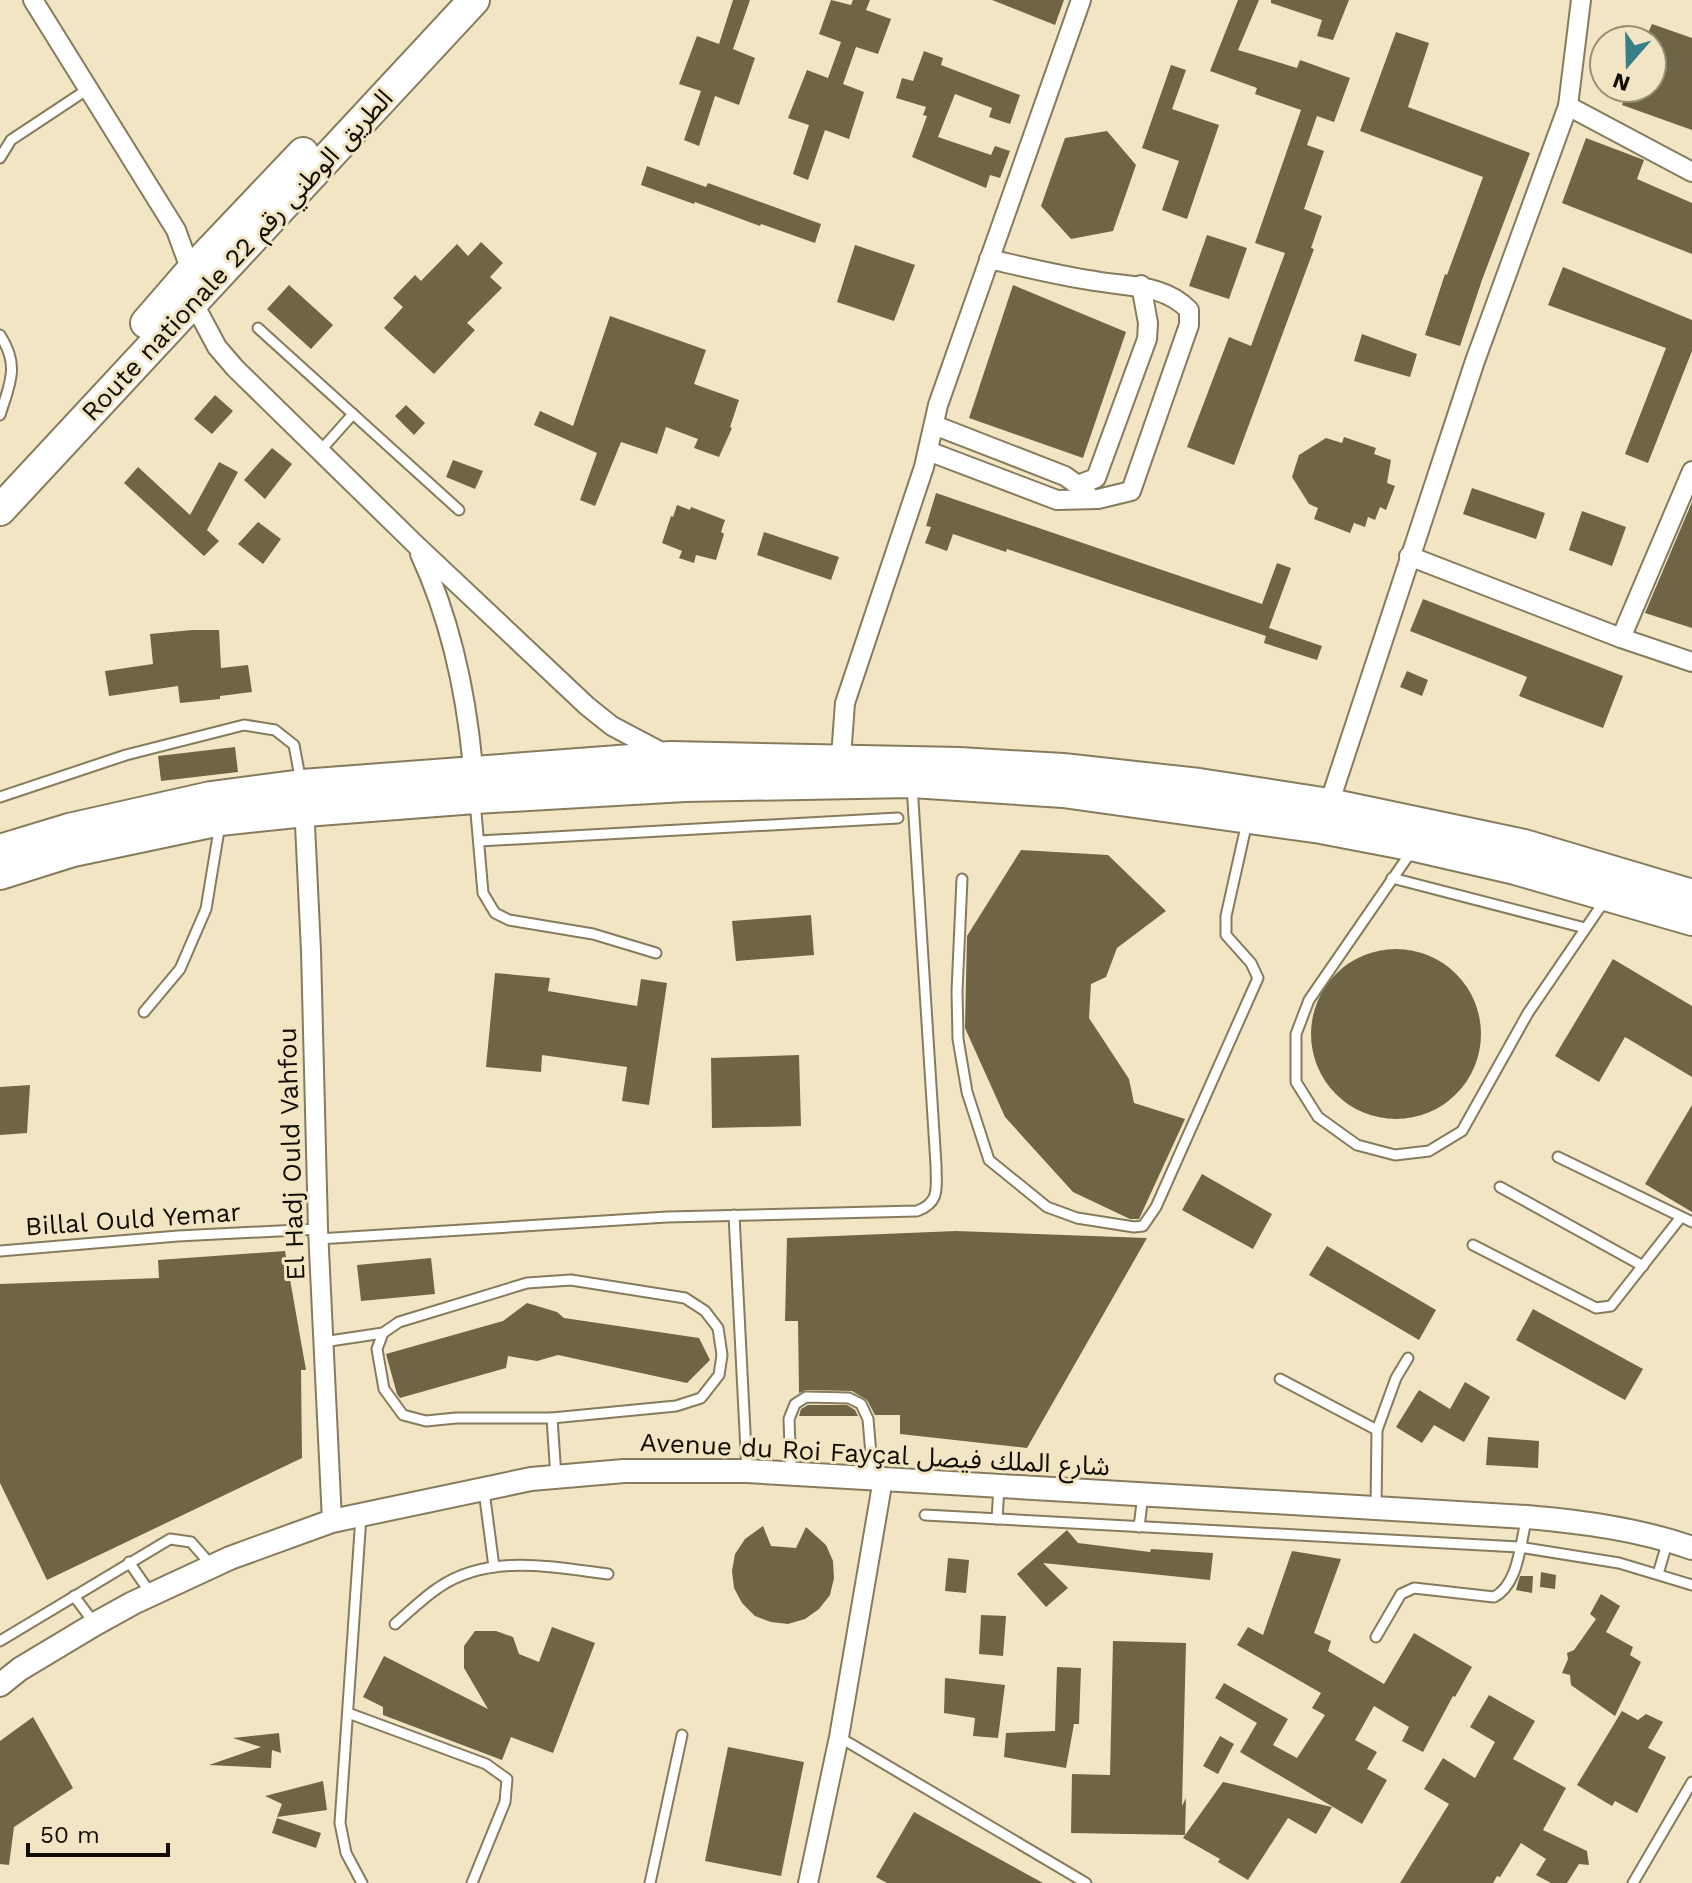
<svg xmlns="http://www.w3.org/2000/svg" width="1692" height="1883" font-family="'Work Sans','Noto Sans Arabic',sans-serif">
	<rect width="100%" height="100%" fill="#f1e5c3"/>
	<g fill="#6f6546">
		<polygon points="733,0 750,0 733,49 755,58 739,105 715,96 699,146 684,140 701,91 679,84 697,36 719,44"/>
		<polygon points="831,0 851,5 853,0 870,0 866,10 891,19 878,54 856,47 843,84 864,92 849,139 825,130 808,180 793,174 809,125 788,118 807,70 828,78 841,42 819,34"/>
		<polygon points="992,0 1064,0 1055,25"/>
		<polygon points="1238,0 1259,0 1238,50 1297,68 1300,60 1350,78 1334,122 1317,116 1307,145 1324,151 1304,209 1322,216 1311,248 1314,249 1234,465 1187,447 1229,337 1251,346 1285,253 1255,243 1301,110 1255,94 1257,88 1210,71"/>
		<polygon points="1271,0 1349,0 1333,40 1317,36 1322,20 1271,3"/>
		<polygon points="1652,24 1692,38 1692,130 1622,105 1628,88 1652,88 1652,40 1645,40"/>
		<polygon points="1396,32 1429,43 1408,107 1530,153 1482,280 1460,346 1425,335 1445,274 1447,275 1483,177 1360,131"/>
		<polygon points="924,51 943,58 941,65 1020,95 1010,124 989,117 992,108 955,94 938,137 991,155 995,146 1010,151 1000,178 990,175 986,188 912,157 927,116 923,115 926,107 896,98 902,78 913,81"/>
		<polygon points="1171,65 1186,70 1172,109 1219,125 1187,219 1162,210 1179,161 1142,148"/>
		<polygon points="1107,131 1136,165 1113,231 1071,239 1041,206 1065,138"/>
		<polygon points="1586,138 1644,160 1637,179 1692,203 1692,254 1562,203"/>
		<polygon points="647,166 706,187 708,183 821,224 815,243 761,224 760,226 695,202 694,204 641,185"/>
		<polygon points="1207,235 1247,248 1229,299 1189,286"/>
		<polygon points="481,242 503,263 490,277 502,288 467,323 475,330 434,374 384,328 403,307 393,298 415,275 421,281 457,244 468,256"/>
		<polygon points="855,245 915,265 894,321 837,302"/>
		<polygon points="1563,267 1692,320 1692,351 1648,463 1625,454 1666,348 1548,305"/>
		<polygon points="289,285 333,325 311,349 267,309"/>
		<polygon points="1013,285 1126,332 1083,458 969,418"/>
		<polygon points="610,316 706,350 694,384 739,400 730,427 732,428 719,457 694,448 698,439 666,427 657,454 621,442 595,506 580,500 597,453 534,425 540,411 573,426"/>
		<polygon points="1362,334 1417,354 1410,377 1354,361"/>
		<polygon points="215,395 233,411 212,434 194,419"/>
		<polygon points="406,405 425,423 414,435 395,416"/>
		<polygon points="1344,437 1376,448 1374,454 1391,460 1387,483 1395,486 1386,510 1380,507 1375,520 1368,517 1365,527 1354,523 1350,533 1314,519 1318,508 1309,504 1292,477 1299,455 1326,438 1342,443"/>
		<polygon points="272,448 292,464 265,499 244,480"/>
		<polygon points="453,460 483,471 475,489 446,477"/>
		<polygon points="219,462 238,472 207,530 219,541 204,556 124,483 138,467 190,515"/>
		<polygon points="1472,488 1545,513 1536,539 1463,514"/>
		<polygon points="936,493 1262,604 1277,563 1291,568 1269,628 1322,646 1317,660 1264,643 1266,636 1007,549 1006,552 953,534 947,551 925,543 931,527 926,526"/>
		<polygon points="1692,502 1692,628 1645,613"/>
		<polygon points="677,505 690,510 691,507 725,520 721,532 724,534 716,560 696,555 694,563 679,558 682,551 662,543 671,516 673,517"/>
		<polygon points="1582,511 1626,527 1612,566 1569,550"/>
		<polygon points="258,522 281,539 263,564 238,544"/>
		<polygon points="764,532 839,557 831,580 757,555"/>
		<polygon points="1423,599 1623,676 1603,728 1519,696 1527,677 1410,631"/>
		<polygon points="192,630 219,630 221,668 248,665 252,692 220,696 220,699 180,703 178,686 109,696 105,671 153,664 150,634"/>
		<polygon points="1407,671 1428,680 1422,696 1400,687"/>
		<polygon points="235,747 238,772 161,781 158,756"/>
		<polygon points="1021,850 1108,855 1166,911 1117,948 1106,977 1091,984 1089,1018 1129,1079 1134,1103 1185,1119 1139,1219 1130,1219 1073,1192 1005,1117 965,1028 967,936"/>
		<polygon points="811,915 814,955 736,961 732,921"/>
		<circle cx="1396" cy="1034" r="85"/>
		<polygon points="1613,959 1692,1006 1692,1077 1625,1037 1599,1082 1555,1056"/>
		<polygon points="495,973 550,978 548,991 637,1006 641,979 667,983 649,1105 622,1101 627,1067 542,1055 541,1072 486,1067"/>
		<polygon points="799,1055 801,1126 712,1128 711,1058"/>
		<polygon points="30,1085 27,1133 0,1135 0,1087"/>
		<polygon points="1692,1105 1692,1212 1645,1184"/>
		<polygon points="1202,1174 1272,1214 1253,1249 1182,1210"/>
		<polygon points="956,1231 1147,1238 1027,1448 900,1434 900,1415 875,1415 867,1400 852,1391 806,1390 799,1393 798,1321 785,1321 787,1238"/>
		<polygon points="1327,1246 1436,1310 1419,1340 1309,1275"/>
		<polygon points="285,1251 306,1370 301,1370 302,1458 47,1580 0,1483 0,1284 159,1278 158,1260"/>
		<polygon points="431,1258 435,1294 361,1301 357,1265"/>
		<polygon points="527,1303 557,1312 564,1318 699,1338 710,1360 687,1383 558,1355 537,1361 508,1356 506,1368 400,1398 397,1394 386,1354 503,1321"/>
		<polygon points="1533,1309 1643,1369 1625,1400 1516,1340"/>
		<polygon points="1465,1382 1490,1397 1464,1442 1434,1425 1422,1443 1396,1427 1419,1390 1450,1409"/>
		<polygon points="808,1405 847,1405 855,1410 858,1416 799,1416 801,1409"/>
		<polygon points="1488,1437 1539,1441 1538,1468 1486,1465"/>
		<polygon points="763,1526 771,1546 796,1548 806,1527 826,1545 833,1561 834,1578 830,1595 819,1609 805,1619 788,1624 771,1622 755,1616 742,1603 734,1588 732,1571 735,1554 745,1539"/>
		<polygon points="1067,1530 1078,1543 1150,1552 1151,1549 1213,1553 1210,1580 1043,1563 1068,1588 1046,1607 1017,1574"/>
		<polygon points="1292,1551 1341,1559 1314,1633 1331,1641 1328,1651 1384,1684 1414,1633 1472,1667 1455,1697 1453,1696 1423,1752 1402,1741 1409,1727 1374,1706 1355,1740 1377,1752 1367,1769 1387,1780 1362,1824 1240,1752 1257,1723 1215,1698 1224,1683 1288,1719 1273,1745 1297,1758 1325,1715 1312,1708 1321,1693 1237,1645 1248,1627 1263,1635"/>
		<polygon points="948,1558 969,1560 966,1593 945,1591"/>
		<polygon points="1541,1572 1556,1575 1555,1589 1540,1587"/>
		<polygon points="1520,1576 1533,1576 1532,1593 1516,1590"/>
		<polygon points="1601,1594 1620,1606 1606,1632 1633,1647 1630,1655 1641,1662 1615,1716 1571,1685 1570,1675 1562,1673 1568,1659 1567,1653 1574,1650 1596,1619 1590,1614"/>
		<polygon points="981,1615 1006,1616 1003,1656 979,1654"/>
		<polygon points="552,1627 595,1643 553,1753 511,1737 502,1760 383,1715 383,1707 363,1697 384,1656 488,1709 464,1668 464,1646 475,1631 496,1631 513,1637 519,1654 539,1662"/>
		<polygon points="1113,1641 1186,1643 1182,1806 1186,1798 1185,1835 1071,1833 1072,1774 1110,1775"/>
		<polygon points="1057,1667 1081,1668 1079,1724 1074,1724 1066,1768 1004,1757 1006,1733 1055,1731"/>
		<polygon points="945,1678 1005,1685 998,1738 973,1736 975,1718 944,1713"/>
		<polygon points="1489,1695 1535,1721 1513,1759 1566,1788 1543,1830 1587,1851 1589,1865 1579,1864 1567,1883 1551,1883 1536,1875 1546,1859 1521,1843 1500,1877 1497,1876 1493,1883 1400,1883 1449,1804 1424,1789 1443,1758 1475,1778 1495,1742 1470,1727"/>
		<polygon points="1622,1711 1638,1720 1646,1714 1663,1722 1648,1748 1666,1757 1637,1813 1615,1801 1612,1806 1577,1785"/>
		<polygon points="33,1717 73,1788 14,1827 9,1865 0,1864 0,1741"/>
		<polygon points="279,1733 281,1753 272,1750 271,1768 209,1765 261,1747 233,1738"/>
		<polygon points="1220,1736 1234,1744 1218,1774 1203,1766"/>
		<polygon points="728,1747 804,1762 781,1876 705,1861"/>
		<polygon points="323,1781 327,1810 277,1817 282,1804 265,1796"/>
		<polygon points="1223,1782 1332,1807 1316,1834 1288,1818 1248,1880 1218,1862 1220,1859 1183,1838"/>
		<polygon points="914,1812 1043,1883 887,1883 876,1877"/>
		<polygon points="277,1818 321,1833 316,1848 272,1833"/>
	</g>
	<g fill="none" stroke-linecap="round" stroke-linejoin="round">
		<g stroke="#867b5c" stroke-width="13">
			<g id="service">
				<polyline points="0,158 11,140 88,89"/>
				<polyline points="258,328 459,510"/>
				<path d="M0,335C20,366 10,383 0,415"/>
				<polyline points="321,450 353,414"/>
				<polyline points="0,797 126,755 244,725 275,730 294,745 301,782"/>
				<polyline points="475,801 483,893 495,913 509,920 593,934 656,953"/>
				<polyline points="479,841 898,818"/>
				<polyline points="1411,852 1309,1000 1296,1034 1296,1082 1318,1117 1357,1145 1395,1155 1429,1151 1462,1131 1528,1013 1605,900"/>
				<polyline points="1392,878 1585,928"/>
				<polyline points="962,879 957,991 958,1039 967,1092 989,1160 1047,1207 1077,1218 1134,1227 1143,1226 1156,1207 1258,978 1251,963 1226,935 1226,916 1247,822"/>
				<polyline points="144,1012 180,969 206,909 220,824"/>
				<polyline points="1558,1157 1692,1222"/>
				<polyline points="1500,1187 1643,1266"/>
				<polyline points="734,1215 747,1471"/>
				<path d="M318,1239L667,1217L917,1211C941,1202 936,1187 936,1165L912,785"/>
				<polyline points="1473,1245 1596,1308 1611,1306 1681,1217"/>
				<polyline points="0,1251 178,1236 318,1229"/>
				<polyline points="323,1342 383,1333 399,1322 527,1283 571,1280 685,1298 705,1311 718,1328 722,1355 719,1375 701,1398 676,1406 552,1418 456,1418 426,1421 403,1415 384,1389 377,1349 383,1333"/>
				<polyline points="1280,1379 1377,1430"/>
				<polyline points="552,1418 556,1477"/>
				<polyline points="791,1474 789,1419 795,1404 806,1397 849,1398 861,1404 868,1419 873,1478"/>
				<polyline points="484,1491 494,1567"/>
				<polyline points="1376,1508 1377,1430 1396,1378 1408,1358"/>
				<polyline points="925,1515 1519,1547 1619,1563 1692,1585"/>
				<polyline points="361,1516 340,1823 346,1853 362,1883"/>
				<polyline points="997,1519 999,1487"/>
				<polyline points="1139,1527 1143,1495"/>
				<polyline points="129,1562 151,1594"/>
				<polyline points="1658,1574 1668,1540"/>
				<polyline points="74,1596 95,1624"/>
				<path d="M395,1624C409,1612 423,1598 438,1588C488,1553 552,1567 608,1574"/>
				<path d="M1376,1637L1401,1594L1414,1588L1494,1597C1519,1584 1520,1543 1527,1517"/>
				<polyline points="0,1641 170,1539 191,1542 212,1566"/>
				<polyline points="348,1713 486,1764 507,1779 505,1802 472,1883"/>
				<polyline points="839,1737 1086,1883"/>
				<polyline points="650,1883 682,1735"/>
				<polyline points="1633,1883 1692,1782"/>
			</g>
		</g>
		<g stroke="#867b5c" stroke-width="22">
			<g id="minor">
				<polyline points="33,0 176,230 191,271 193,302 217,347 235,368 415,544 587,706 612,726 665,754"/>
				<polyline points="1568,106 1692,172"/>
				<polyline points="934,425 1065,476 1086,491"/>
				<path d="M928,451L1057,500L1098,499L1131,491L1189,325V310C1164,284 1128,287 1095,281C1060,276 1024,267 989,259"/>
				<polyline points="1078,485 1096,478 1147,339 1148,323 1141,285"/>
				<path d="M420,554C453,625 468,701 474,780"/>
				<polyline points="1409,556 1621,638 1692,662"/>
				<polyline points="1621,638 1692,471"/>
				<polyline points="840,770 845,703 924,467 938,405 1081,0"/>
				<polyline points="304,804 311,951 318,1229 332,1521"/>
				<polyline points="1329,804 1475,361 1568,106 1581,0"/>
				<polyline points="808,1883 839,1737 883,1479"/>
			</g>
		</g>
		<g stroke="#867b5c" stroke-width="26">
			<path id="tertiary" d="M0,1685L20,1669L95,1624L133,1603L230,1558L332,1521L531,1479L624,1471H747L1527,1517C1583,1522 1638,1529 1692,1548"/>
		</g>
		<g stroke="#867b5c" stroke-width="34">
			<g id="trunk">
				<polyline points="146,323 191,271 303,153"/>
				<polyline points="0,510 474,0"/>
				<polyline points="0,850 69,829 211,797 302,785 671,757 959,763 1063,769 1199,784 1329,804 1524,845 1692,895"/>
				<polyline points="0,874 73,851 220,820 305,811 475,798 685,786 912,782 1063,792 1321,828 1415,846 1515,869 1692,920"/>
			</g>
		</g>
		<use href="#service" stroke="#fff" stroke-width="9"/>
		<use href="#minor" stroke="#fff" stroke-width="18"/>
		<use href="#tertiary" stroke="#fff" stroke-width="22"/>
		<use href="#trunk" stroke="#fff" stroke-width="30"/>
	</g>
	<g text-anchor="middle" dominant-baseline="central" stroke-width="6" stroke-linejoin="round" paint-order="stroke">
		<g font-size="26" fill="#110d03" stroke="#f1e5c3">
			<text transform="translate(237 255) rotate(-47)">Route nationale 22 الطريق الوطني رقم</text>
			<text transform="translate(291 1154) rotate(-92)">El Hadj Ould Vahfou</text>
			<text transform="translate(133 1219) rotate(-4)">Billal Ould Yemar</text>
			<text transform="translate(875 1454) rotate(3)">Avenue du Roi Fayçal شارع الملك فيصل</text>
		</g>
	</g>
	<g transform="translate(1628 64) rotate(200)"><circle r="38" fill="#f1e5c3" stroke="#978f76" stroke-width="2"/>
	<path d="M0-6L14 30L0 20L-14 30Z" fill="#377f86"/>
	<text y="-12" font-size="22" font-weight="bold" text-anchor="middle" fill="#110d03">N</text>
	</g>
	<path d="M28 1843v12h140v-12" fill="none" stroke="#110d03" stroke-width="4"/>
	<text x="40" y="1843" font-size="24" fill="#110d03" stroke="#f1e5c3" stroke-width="6" paint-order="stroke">50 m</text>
</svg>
